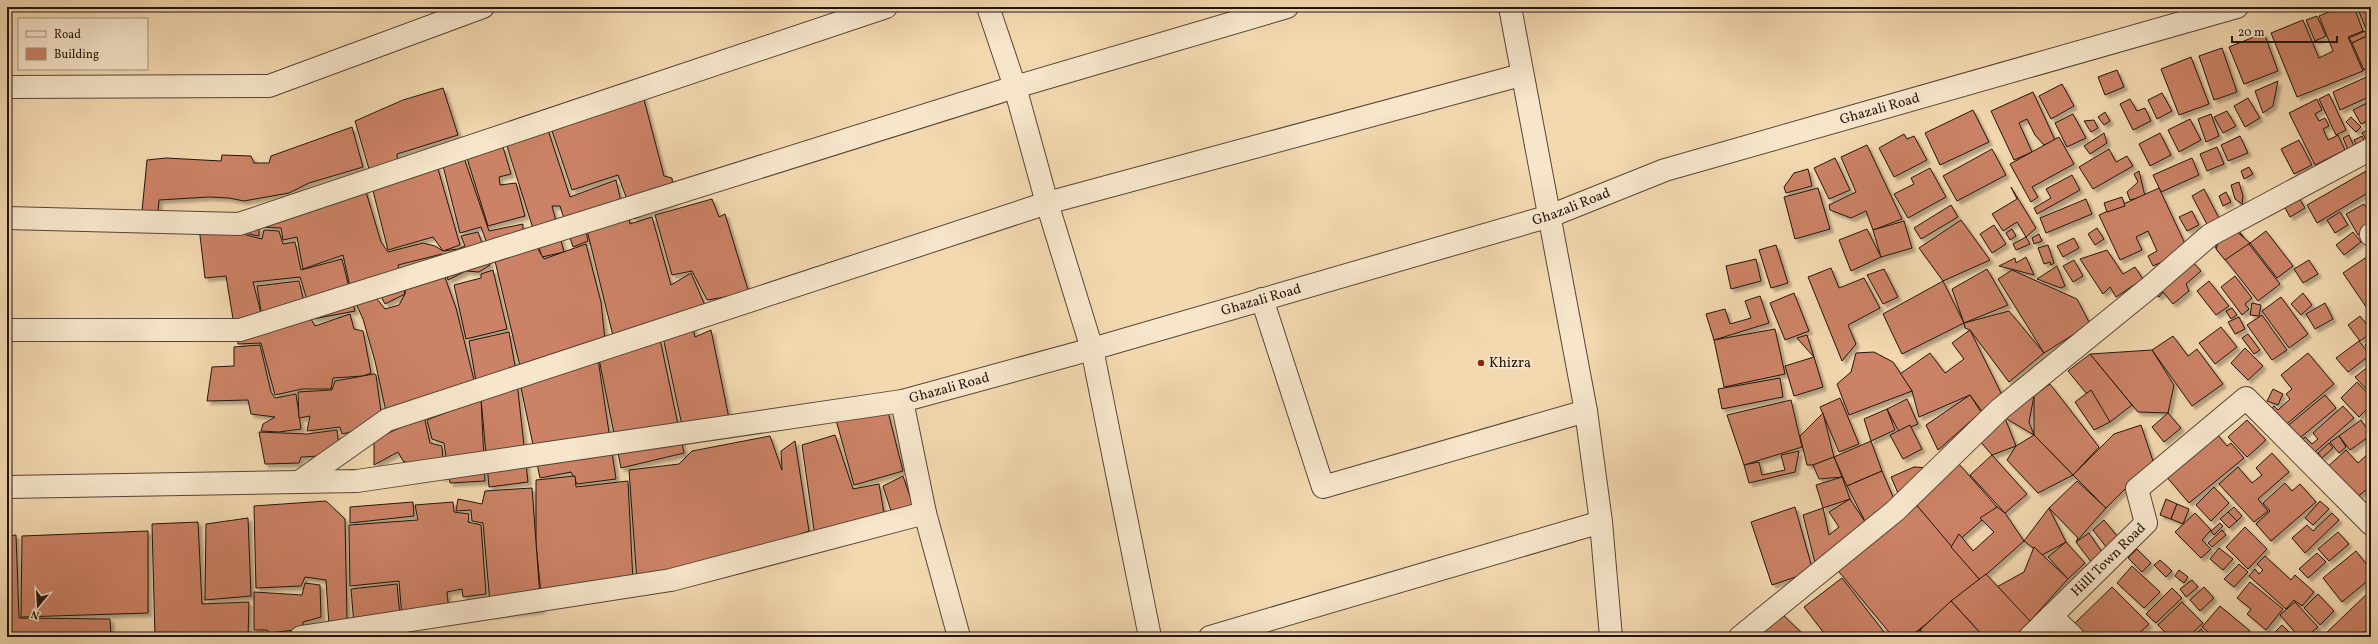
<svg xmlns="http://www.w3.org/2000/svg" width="2378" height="644" font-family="Vollkorn,serif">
	<defs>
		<filter id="shadow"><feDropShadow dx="3.5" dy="3.5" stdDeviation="1" flood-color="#0004"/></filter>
	</defs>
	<rect width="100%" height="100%" fill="#f3d9b0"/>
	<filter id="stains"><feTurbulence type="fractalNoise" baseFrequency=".005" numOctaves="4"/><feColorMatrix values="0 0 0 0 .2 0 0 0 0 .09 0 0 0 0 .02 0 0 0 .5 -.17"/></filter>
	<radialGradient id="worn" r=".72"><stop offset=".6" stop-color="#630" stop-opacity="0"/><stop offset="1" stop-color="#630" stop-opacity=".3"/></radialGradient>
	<g fill="#cc8266" stroke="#23140d" filter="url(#shadow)">
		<polygon points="2341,7 2354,7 2363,31 2348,37 2363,71 2297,97 2271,33 2303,20 2319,58 2333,51 2319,16"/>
		<polygon points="2357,7 2371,7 2371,27 2366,29"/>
		<polygon points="2317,16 2326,36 2315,41 2306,20"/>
		<polygon points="2365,31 2367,36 2352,43 2349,38"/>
		<polygon points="2264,33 2278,71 2244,84 2229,47"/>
		<polygon points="2367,36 2371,44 2371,67 2364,70 2352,43"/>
		<polygon points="2222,48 2237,92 2214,100 2199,56"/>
		<polygon points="2191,57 2209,104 2179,115 2161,69"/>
		<polygon points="2117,70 2124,87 2105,95 2098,77"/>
		<polygon points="2371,75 2371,96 2340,110 2333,92"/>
		<polygon points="2278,81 2273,106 2263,113 2255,91"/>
		<polygon points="2062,84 2074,106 2051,119 2039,96"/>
		<polygon points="443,88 458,135 397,154 398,167 371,176 355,121 403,100"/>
		<polygon points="642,92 664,176 672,178 674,202 634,219 618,175 572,190 550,125"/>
		<polygon points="2033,92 2055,140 2044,145 2035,135 2027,119 2019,123 2032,152 2014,160 1991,111"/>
		<polygon points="2162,93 2172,111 2157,119 2148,100"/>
		<polygon points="2329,94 2346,130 2336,135 2319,99"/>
		<polygon points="2248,98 2260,118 2245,127 2234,106"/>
		<polygon points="2130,99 2137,111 2145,108 2151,121 2133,130 2120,104"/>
		<polygon points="2317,99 2322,110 2315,114 2319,121 2325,118 2329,126 2323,129 2328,140 2338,135 2345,150 2315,165 2289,113"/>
		<polygon points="2371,101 2371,119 2361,124 2353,110"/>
		<polygon points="1973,110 1989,142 1940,165 1925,133"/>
		<polygon points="2227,111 2236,126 2223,133 2214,117"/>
		<polygon points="2105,112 2110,121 2104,125 2098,117"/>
		<polygon points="2073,114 2086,138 2067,147 2055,123"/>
		<polygon points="2211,114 2219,136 2206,142 2198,119"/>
		<polygon points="2351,117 2361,127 2356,132 2346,122"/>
		<polygon points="2190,119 2201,140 2179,152 2168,130"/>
		<polygon points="2094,120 2098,128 2091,132 2084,121"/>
		<polygon points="352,127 363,167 309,183 289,193 244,201 229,198 209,197 159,200 158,213 142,211 147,160 166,158 221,161 222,155 251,156 254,163 269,163 271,156"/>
		<polygon points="547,127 570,197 616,180 622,206 583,218 588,241 573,247 560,206 552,206 564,252 542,257 506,143"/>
		<polygon points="2371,128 2371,145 2370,146 2362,133"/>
		<polygon points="2104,133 2107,143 2090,154 2084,146"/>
		<polygon points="2160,133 2171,155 2150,166 2139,144"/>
		<polygon points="1904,134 1907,139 1914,136 1927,160 1894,177 1879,148"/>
		<polygon points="2349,135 2354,146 2348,150 2343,138"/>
		<polygon points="2240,136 2248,153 2228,161 2221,145"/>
		<polygon points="2362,136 2367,146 2359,150 2354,140"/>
		<polygon points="2059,137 2074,164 2032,187 2038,197 2031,202 2010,164"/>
		<polygon points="2299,140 2312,165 2294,174 2281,149"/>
		<polygon points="1867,145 1902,219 1873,230 1866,211 1851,218 1830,210 1829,205 1856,192 1841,157"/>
		<polygon points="503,147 511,174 499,177 500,185 516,183 525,216 488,226 467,158"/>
		<polygon points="2217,147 2224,164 2207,171 2200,154"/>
		<polygon points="1992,149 2006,175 1957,201 1943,176"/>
		<polygon points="2109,149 2116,162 2127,156 2133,166 2093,189 2079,167"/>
		<polygon points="464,158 489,231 523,224 523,237 489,249 481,227 460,233 442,162"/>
		<polygon points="1835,158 1850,190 1829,199 1814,168"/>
		<polygon points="2192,158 2199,175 2161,192 2153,175"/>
		<polygon points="436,162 460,245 443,251 433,237 388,250 371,183"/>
		<polygon points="2249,167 2253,174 2244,179 2241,171"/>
		<polygon points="1930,168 1946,197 1908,218 1894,194 1914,184 1911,178"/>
		<polygon points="1808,169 1812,186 1786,193 1784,187 1794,173"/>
		<polygon points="2368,170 2371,174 2371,191 2317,223 2307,205"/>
		<polygon points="2139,171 2145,196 2130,200 2127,192 2138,182 2134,174"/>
		<polygon points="2072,175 2080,190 2037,214 2034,208 2051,198 2046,189"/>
		<polygon points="2239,182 2243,196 2242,204 2235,199 2231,185"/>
		<polygon points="364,185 381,242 388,252 423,243 435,246 443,251 458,249 465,246 461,236 478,232 490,265 479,272 466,271 448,280 442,254 398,265 405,294 385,304 375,285 350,287 343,255 303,269 297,237 283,240 281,228 259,227 259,236 243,233"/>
		<polygon points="2011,187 2036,228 2026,237 2017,222 2003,231 1992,214 2017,199"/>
		<polygon points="1818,188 1830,229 1795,239 1784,197"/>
		<polygon points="2159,188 2188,250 2153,266 2148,256 2157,251 2148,231 2136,237 2142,250 2120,260 2099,215"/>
		<polygon points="2204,189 2221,222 2209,228 2192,196"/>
		<polygon points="2226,192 2231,202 2223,206 2219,196"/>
		<polygon points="2298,196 2305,208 2290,217 2283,204"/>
		<polygon points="2122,197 2125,206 2107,212 2104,203"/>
		<polygon points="712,199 719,217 725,214 749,293 707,300 692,271 672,275 655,215"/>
		<polygon points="2086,199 2092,214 2046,233 2040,218"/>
		<polygon points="2364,204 2371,216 2371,228 2358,235 2346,214"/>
		<polygon points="1951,205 1958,217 1921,239 1914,228"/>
		<polygon points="2192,211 2199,225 2187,231 2179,217"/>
		<polygon points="628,212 630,224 652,217 671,285 691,273 707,310 614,340 587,230"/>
		<polygon points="2340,212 2348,225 2335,233 2327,220"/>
		<polygon points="1961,220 1990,260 1943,281 1919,248"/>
		<polygon points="1904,221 1912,248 1881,257 1873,230"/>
		<polygon points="1994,225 2006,244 1992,253 1980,234"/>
		<polygon points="239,226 246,235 262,239 264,230 279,231 283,244 295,242 301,270 342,259 355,311 313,319 300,277 253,282 262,317 234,325 226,276 205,278 199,227"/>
		<polygon points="2235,226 2280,284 2258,301 2212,243"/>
		<polygon points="2097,228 2104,239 2095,245 2088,234"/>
		<polygon points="1867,229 1881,257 1851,271 1839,240"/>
		<polygon points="2012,229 2016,236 2010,240 2006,233"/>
		<polygon points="2234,229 2250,243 2225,260 2216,249 2219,239"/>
		<polygon points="2266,231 2293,266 2277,278 2250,243"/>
		<polygon points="2353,232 2361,242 2344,255 2336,245"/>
		<polygon points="2039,234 2042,241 2034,244 2032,238"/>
		<polygon points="2026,237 2030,244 2016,250 2013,244"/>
		<polygon points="2074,238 2079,248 2063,257 2057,246"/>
		<polygon points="586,244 601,302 605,340 523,379 495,261 536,246 544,259"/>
		<polygon points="1776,245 1788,283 1771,288 1759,250"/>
		<polygon points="2048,245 2054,263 2051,265 2050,262 2044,264 2038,248"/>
		<polygon points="2107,250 2123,274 2135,267 2143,279 2116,297 2110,287 2103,294 2080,259"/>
		<polygon points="2371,254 2371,314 2343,273"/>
		<polygon points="2026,257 2034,275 1999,266 2015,258 2016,263"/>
		<polygon points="1756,259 1761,281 1731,289 1726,266"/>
		<polygon points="2074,260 2083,276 2073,282 2063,266"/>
		<polygon points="2309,260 2318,274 2303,283 2294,269"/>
		<polygon points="2192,261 2201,271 2186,284 2189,291 2173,304 2163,292 2159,297 2153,292"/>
		<polygon points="2057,266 2065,286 2061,288 2037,279"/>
		<polygon points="1831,268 1839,288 1864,278 1880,308 1848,325 1856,344 1842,361 1808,277"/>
		<polygon points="1884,269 1898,297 1883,304 1867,275"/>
		<polygon points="1987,269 2008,305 1964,323 1952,289"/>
		<polygon points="493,270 507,329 466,339 454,285 481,278 481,274"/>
		<polygon points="2012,270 2077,299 2090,324 2044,353 1998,279"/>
		<polygon points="443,272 456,308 476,388 387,416 375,361 363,319 354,299 376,298 385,309 399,305 405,294 406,282"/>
		<polygon points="2235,276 2252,298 2245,304 2249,309 2242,315 2221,287"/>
		<polygon points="299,281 305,306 262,317 257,286"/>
		<polygon points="1943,281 1964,323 1902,354 1883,314"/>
		<polygon points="2209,281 2229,306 2216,315 2197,291"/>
		<polygon points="1794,293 1809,331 1785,340 1770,303"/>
		<polygon points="2303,293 2312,305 2301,315 2291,304"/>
		<polygon points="1760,296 1769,323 1714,340 1706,314 1725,309 1730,324 1751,318 1745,301"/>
		<polygon points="2281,297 2308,334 2289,348 2262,311"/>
		<polygon points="2252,303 2261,305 2259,316 2250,315"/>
		<polygon points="2325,303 2333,319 2315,329 2306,314"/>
		<polygon points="2232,308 2237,315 2231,319 2226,311"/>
		<polygon points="2009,311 2044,353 2009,382 1970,330 1965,328 1964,323"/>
		<polygon points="308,314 315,326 350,314 354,329 363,331 371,373 363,376 333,378 331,389 302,389 275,395 261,343 238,344 237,333"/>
		<polygon points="2262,315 2287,350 2272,360 2247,325"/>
		<polygon points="2360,316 2371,330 2371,333 2360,341 2348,325"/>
		<polygon points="2239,317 2245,329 2235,334 2228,322"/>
		<polygon points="692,324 695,337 711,330 730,423 683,430 663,337"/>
		<polygon points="2221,327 2237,347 2215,364 2199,343"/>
		<polygon points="1775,329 1785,374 1724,387 1714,340"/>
		<polygon points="1970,330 2003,397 1984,414 1970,395 1919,417 1912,391 1900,374 1930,353 1945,373 1964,359 1952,343"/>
		<polygon points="509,332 517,377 476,381 469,341"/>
		<polygon points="2248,334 2260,350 2254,354 2242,338"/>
		<polygon points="1807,335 1814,357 1797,338"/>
		<polygon points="2173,336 2188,356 2197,349 2223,384 2192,406 2152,350"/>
		<polygon points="660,339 684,453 621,468 598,354"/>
		<polygon points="2359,341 2370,355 2348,372 2336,358"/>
		<polygon points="2371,341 2371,353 2365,345"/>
		<polygon points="260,345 271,392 275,398 296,394 301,429 279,432 261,431 263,424 275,417 251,414 248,400 207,401 212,367 234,366 234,347"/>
		<polygon points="2245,348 2263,366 2248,380 2231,363"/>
		<polygon points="2152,350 2174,385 2168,413 2138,412 2090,354"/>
		<polygon points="1874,352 1893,362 1912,391 1849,415 1837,384 1851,372 1856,353"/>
		<polygon points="2308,353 2334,384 2282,428 2268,412 2274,406 2278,410 2290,399 2286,394 2292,389 2281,375"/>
		<polygon points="2090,354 2132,405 2110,422 2068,371"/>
		<polygon points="1814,357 1823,387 1794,396 1785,366"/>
		<polygon points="598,359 616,479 577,484 571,472 540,478 520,383 574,370 575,363"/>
		<polygon points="2369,366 2371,369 2371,394 2355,377"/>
		<polygon points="374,374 376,375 382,419 362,429 342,434 340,427 307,431 310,416 299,418 298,392 332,390 335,381"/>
		<polygon points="1780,378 1783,397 1722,409 1718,389"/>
		<polygon points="517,382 528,482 489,487 481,399"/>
		<polygon points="2357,382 2371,397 2371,405 2359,417 2341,398"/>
		<polygon points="2050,384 2099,447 2073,475 2034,435 2034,396"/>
		<polygon points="2273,389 2283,394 2278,405 2267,401"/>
		<polygon points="2091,390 2110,422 2094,430 2075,402"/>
		<polygon points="1970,395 1981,412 1938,450 1926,425"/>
		<polygon points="2325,395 2336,408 2295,442 2284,429"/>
		<polygon points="2034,396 2029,422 2034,435 2005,418"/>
		<polygon points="1840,398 1859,444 1839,452 1820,407"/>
		<polygon points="481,399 485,481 450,483 444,443 432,439 427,420"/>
		<polygon points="1907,399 1918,424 1899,432 1887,409"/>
		<polygon points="1791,400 1802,447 1744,465 1727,415"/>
		<polygon points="2343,406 2354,418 2308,458 2296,445 2305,437 2312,444 2318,439 2313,433"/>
		<polygon points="1887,409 1895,430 1871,441 1864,419"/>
		<polygon points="888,412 903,471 854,485 836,420"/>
		<polygon points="1823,413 1834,457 1813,465 1807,465 1800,436"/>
		<polygon points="2168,413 2181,428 2164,442 2152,427"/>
		<polygon points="424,416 430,443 442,446 444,478 403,461 398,452 374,465 374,440"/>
		<polygon points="2005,418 2016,446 1992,455 1979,440"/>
		<polygon points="2247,420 2266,440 2247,457 2228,437"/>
		<polygon points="2361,420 2371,435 2350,450 2339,436"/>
		<polygon points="1910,425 1922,449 1903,459 1890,435"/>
		<polygon points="2141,425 2153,461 2106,508 2073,475 2114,434"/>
		<polygon points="337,430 340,455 301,457 299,463 265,464 259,432 307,434"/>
		<polygon points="2217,434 2227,446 2231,443 2244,458 2189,503 2166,476"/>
		<polygon points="835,435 853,489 879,484 884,513 815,537 802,445"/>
		<polygon points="2034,435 2073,475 2038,493 2007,460 2016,446"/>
		<polygon points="770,436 782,470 781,451 795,441 809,531 724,561 637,581 629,470 679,464 692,451"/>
		<polygon points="2339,436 2346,447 2339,453 2330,442"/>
		<polygon points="1871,441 1882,471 1847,486 1834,457"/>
		<polygon points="2329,443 2333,448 2322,458 2318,453"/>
		<polygon points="2346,450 2358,463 2371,451 2371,486 2351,502 2324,470"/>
		<polygon points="1799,451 1795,472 1749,483 1744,465 1759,462 1762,475 1785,470 1781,455"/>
		<polygon points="2272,453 2289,472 2258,499 2268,511 2254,522 2219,484 2238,467 2252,483 2262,475 2256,468"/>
		<polygon points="1992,455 2027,494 2005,513 1970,475"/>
		<polygon points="1834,457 1842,477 1819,479 1813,465"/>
		<polygon points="1959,464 1997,507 1951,547 1914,502"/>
		<polygon points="1914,467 1930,468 1901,500 1891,477"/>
		<polygon points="1882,471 1894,499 1867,525 1847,486"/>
		<polygon points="575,476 576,487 628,481 633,582 542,604 536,544 536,480"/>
		<polygon points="903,476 915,511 893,517 883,486"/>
		<polygon points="1842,477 1850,499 1823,508 1816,485"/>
		<polygon points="2077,481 2106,508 2076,542 2078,538 2049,508"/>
		<polygon points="2285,483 2292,491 2300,484 2316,502 2271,541 2256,524 2270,511 2263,503"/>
		<polygon points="2214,487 2229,503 2211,521 2196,505"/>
		<polygon points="532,488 541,610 491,615 483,523 472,521 471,510 456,511 458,499 482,504 485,491"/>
		<polygon points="1850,499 1867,525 1815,563 1803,515 1823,508 1829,535 1839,527 1829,512"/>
		<polygon points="2166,499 2177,504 2171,519 2160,515"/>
		<polygon points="326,501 345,519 347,619 329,625 326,580 305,577 301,586 256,588 254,506"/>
		<polygon points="2320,501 2329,509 2313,525 2305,518"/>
		<polygon points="413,502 414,516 350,523 350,507"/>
		<polygon points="453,502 454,512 469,514 468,522 481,525 486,594 463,597 462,589 447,592 449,611 402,617 399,581 350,586 349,525 418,520 415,505"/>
		<polygon points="1914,502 1980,580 1910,637 1893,637 1835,567"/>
		<polygon points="2177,504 2189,509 2183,524 2171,519"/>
		<polygon points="1795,507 1813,571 1772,585 1751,522"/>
		<polygon points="1997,507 2005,513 2024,541 1980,580 1951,547 1959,534 1973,551 1994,532 1980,518"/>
		<polygon points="2234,507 2242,516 2237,521 2228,512"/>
		<polygon points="2049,508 2066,542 2042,555 2024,541"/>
		<polygon points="2228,512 2237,521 2229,528 2220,519"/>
		<polygon points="2195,513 2211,530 2202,540 2211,549 2201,558 2175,532"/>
		<polygon points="2332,513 2339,520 2305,553 2292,538 2307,525 2313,531"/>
		<polygon points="248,518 251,596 205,600 206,524"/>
		<polygon points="2104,520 2122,542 2110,552 2093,530"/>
		<polygon points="198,522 202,604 249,602 248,637 155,637 152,524"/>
		<polygon points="2220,523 2223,526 2214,535 2211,531"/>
		<polygon points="2245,527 2267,549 2248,569 2226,547"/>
		<polygon points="2222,530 2226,535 2212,547 2208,543"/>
		<polygon points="148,531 148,613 21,617 22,536"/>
		<polygon points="2338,532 2349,544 2329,561 2318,549"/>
		<polygon points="2089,533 2104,555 2092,563 2076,542"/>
		<polygon points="16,535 19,618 110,619 111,637 7,637 7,536"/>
		<polygon points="2066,542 2085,563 2068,579 2048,557"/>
		<polygon points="2034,547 2068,579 2030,621 1993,589 2024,572"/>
		<polygon points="2219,548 2233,559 2223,570 2210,559"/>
		<polygon points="2137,549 2151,563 2142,572 2128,558"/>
		<polygon points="2356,551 2371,570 2371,578 2342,602 2323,578"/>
		<polygon points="2317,553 2326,562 2308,578 2299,569"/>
		<polygon points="2265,556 2291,580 2295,575 2314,592 2302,606 2294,600 2286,609 2249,576 2255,569 2259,574 2263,570 2257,564"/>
		<polygon points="2160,560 2172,571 2166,577 2154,565"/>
		<polygon points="2239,564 2248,572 2234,587 2224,579"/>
		<polygon points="2132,566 2160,592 2144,608 2117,583"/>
		<polygon points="2179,570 2188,577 2184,583 2175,576"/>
		<polygon points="1986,574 2030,621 2015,637 1984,637 1951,601"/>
		<polygon points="1842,578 1888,637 1827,637 1804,607"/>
		<polygon points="2192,580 2198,587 2186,597 2180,589"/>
		<polygon points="2250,582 2283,609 2266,630 2247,614 2251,609 2237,598"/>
		<polygon points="305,583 320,585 321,617 303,622 302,629 270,633 267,630 254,630 254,592 302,595"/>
		<polygon points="397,584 400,616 398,634 355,637 351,589"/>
		<polygon points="2112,587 2149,624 2135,637 2088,637 2075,623"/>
		<polygon points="2204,587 2214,598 2200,611 2190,600"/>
		<polygon points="2172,588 2182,598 2156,623 2146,614"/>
		<polygon points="2371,590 2371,626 2359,637 2322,637"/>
		<polygon points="2318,594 2334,611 2320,625 2304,608"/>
		<polygon points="1951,601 1984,637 1926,637 1920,630"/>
		<polygon points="2182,602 2203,623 2188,637 2170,637 2158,625"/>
		<polygon points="2295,602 2318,627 2306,637 2299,637 2280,615"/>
		<polygon points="2220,606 2250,631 2245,637 2214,637 2202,627"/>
		<polygon points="1779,611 1806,637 1755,637"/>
		<polygon points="2282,625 2294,637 2270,637"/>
		<polygon points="2201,629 2209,637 2193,637"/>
		<polygon points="1920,630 1926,637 1910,637"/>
	</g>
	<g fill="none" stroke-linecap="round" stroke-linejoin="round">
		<g stroke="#574536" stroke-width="24">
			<g id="minor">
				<polyline points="988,7 1015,87 1047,203 1092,349 1150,637"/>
				<polyline points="7,87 269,86 483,7"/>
				<polyline points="7,218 239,224 886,7"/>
				<polyline points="2371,235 2371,234"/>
				<polyline points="1262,299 1323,487 1586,411"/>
				<polyline points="7,330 240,330 1015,87 1287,7"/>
				<path id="s1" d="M902,401L1092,349L1550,216L1665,170L2237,7"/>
				<polyline points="299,482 387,420 1047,203 1521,75"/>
				<polyline points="2051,616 2073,637"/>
				<polyline points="301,637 671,580 925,513"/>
				<polyline points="1210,637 1601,522"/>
				<polyline points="1740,637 1895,511 2000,409 2150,287 2210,235 2371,149"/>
				<path id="s2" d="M2030,637L2146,523L2137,489L2246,398L2371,524"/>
			</g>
		</g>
		<g stroke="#574536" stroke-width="24">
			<g id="tertiary">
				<polyline points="1510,7 1586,411 1601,522 1611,637"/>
				<polyline points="7,487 357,481 902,401 925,513 959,637"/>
			</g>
		</g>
		<use href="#minor" stroke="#f7e6cc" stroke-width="22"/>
		<use href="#tertiary" stroke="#f7e6cc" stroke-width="22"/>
	</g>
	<circle fill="#8f2418" stroke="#f7e6cc" stroke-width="1.5" cx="1481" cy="363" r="4"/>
	<g text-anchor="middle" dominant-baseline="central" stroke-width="3" stroke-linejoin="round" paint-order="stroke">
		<g font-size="14" fill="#23140d" stroke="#f7e6cc">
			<text stroke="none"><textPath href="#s1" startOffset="1021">Ghazali Road</textPath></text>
			<text stroke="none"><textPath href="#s1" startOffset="697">Ghazali Road</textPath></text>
			<text stroke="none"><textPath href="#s1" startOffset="373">Ghazali Road</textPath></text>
			<text stroke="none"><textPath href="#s1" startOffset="49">Ghazali Road</textPath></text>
			<text stroke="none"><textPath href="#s2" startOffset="110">Hilll Town Road</textPath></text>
		</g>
		<g font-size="14" fill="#23140d" stroke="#f7e6cc" text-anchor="start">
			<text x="1489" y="363">Khizra</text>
		</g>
	</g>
	<rect width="2378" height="644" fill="none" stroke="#f3d9b0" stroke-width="24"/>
	<rect x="8" y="8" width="2362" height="628" fill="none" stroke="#23140d" stroke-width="2"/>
	<rect x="12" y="12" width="2354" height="620" fill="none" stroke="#23140d"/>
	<rect x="18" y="18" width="130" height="52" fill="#f7e6cc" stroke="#a29280"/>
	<rect x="26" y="31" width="20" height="6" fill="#f7e6cc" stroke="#a29280"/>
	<text x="54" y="38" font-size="12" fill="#23140d">Road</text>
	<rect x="26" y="48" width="20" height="12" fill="#cc8266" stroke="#a29280"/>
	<text x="54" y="58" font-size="12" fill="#23140d">Building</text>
	<g transform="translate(38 606) rotate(198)" stroke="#f7e6cc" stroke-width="3" paint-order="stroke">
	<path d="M0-3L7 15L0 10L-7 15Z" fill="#23140d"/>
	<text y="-6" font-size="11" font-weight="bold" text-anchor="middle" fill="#23140d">N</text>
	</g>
	<path d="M2232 36v6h105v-6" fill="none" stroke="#23140d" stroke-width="2"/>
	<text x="2238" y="36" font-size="12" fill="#23140d" stroke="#f7e6cc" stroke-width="3" paint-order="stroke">20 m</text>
	<rect width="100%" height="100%" filter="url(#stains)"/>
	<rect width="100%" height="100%" fill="url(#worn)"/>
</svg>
